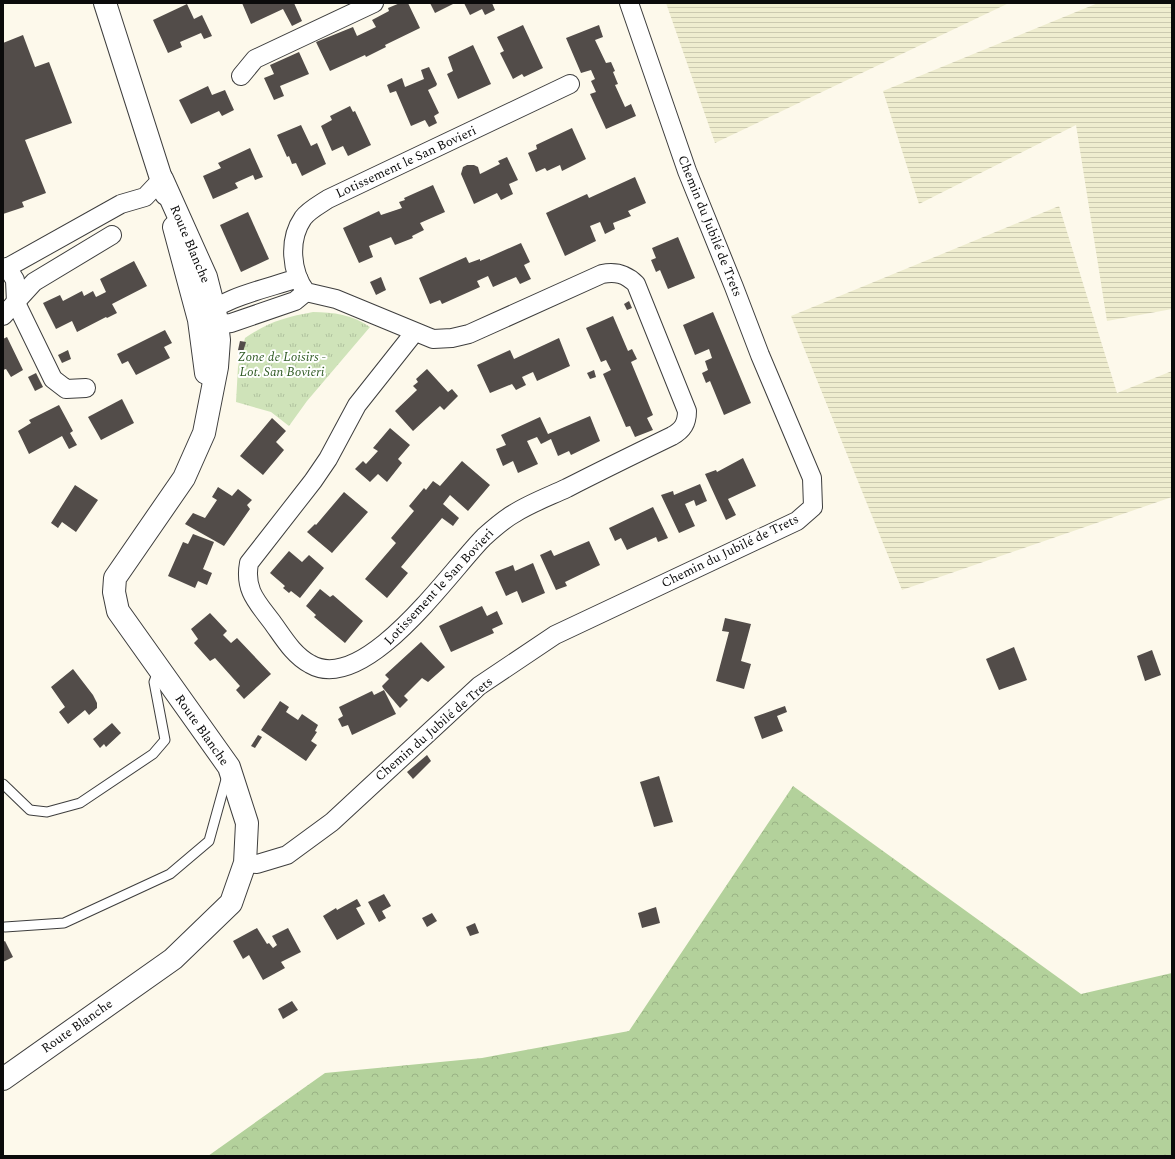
<svg xmlns="http://www.w3.org/2000/svg" width="1175" height="1159" font-family="Spectral,serif">
	<defs>
		<pattern id="farmland-rules" width="6" height="5" patternUnits="userSpaceOnUse"><rect width="6" height="5" fill="#efedcf"/><path d="M0 2.5h6" fill="none" stroke="#cccab0"/></pattern>
		<pattern id="forest-crowns" width="20" height="18" patternUnits="userSpaceOnUse"><rect width="20" height="18" fill="#b3d19b"/><path d="M2 6a3 3 0 1 1 6 0M12 15a3 3 0 1 1 6 0" fill="none" stroke="#99b284"/></pattern>
		<pattern id="park-tufts" width="24" height="20" patternUnits="userSpaceOnUse"><rect width="24" height="20" fill="#cfe3b9"/><path d="M3 7l-1-3M5 7V3M7 7l1-3M15 17l-1-3M17 17v-4M19 17l1-3" fill="none" stroke="#b0c19e"/></pattern>
	</defs>
	<rect width="100%" height="100%" fill="#fdf9eb"/>
	<g fill="url(#farmland-rules)">
		<polygon points="666,3 1009,3 715,143"/>
		<polygon points="1098,3 1172,3 1172,309 1107,321 1076,125 919,204 883,91"/>
		<polygon points="1059,206 1117,393 1172,371 1172,497 902,590 791,316"/>
	</g>
	<polygon fill="url(#forest-crowns)" points="793,786 1081,994 1172,973 1172,1156 208,1156 325,1073 482,1058 629,1031"/>
	<path fill="url(#park-tufts)" d="M313,312C333,312 353,315 370,327L307,401L289,426L271,412L236,402L238,367L245,338C268,322 286,317 313,312Z"/>
	<g fill="#524c49">
		<polygon points="242,3 294,3 302,21 292,26 283,9 251,24"/>
		<polygon points="400,3 408,3 420,28 385,45 386,47 366,57 365,55 330,71 316,42 353,27 357,36 376,27 372,20 389,11 388,8"/>
		<polygon points="430,3 455,3 435,13"/>
		<polygon points="464,3 492,3 495,10 485,15 482,9 470,15"/>
		<polygon points="187,4 194,19 202,15 212,36 204,39 201,33 180,42 182,47 168,53 153,20"/>
		<polygon points="523,25 543,68 524,77 522,74 513,79 500,53 504,51 497,37"/>
		<polygon points="599,25 603,37 595,40 606,63 611,62 615,71 613,72 618,84 615,85 625,107 631,104 636,116 606,129 590,94 596,92 591,81 595,79 591,70 581,73 566,38"/>
		<polygon points="23,35 35,67 49,62 72,123 25,140 46,193 22,202 24,207 3,214 3,43"/>
		<polygon points="473,45 491,84 458,99 447,74 453,71 448,57"/>
		<polygon points="299,52 309,74 280,86 284,96 274,100 264,78 274,74 270,65"/>
		<polygon points="429,67 437,84 436,86 428,90 439,113 434,116 437,123 429,127 425,120 411,126 396,91 390,93 387,85 402,78 405,87 424,79 421,70"/>
		<polygon points="208,86 212,95 225,90 234,110 222,116 219,111 191,124 179,100"/>
		<polygon points="350,106 353,112 355,111 371,145 348,156 343,146 332,151 321,126 332,120 330,116"/>
		<polygon points="301,125 311,146 317,143 326,164 302,176 296,163 292,164 289,156 287,157 277,135"/>
		<polygon points="572,128 586,159 562,171 560,165 547,171 545,168 536,172 528,153 537,149 536,145"/>
		<polygon points="250,148 263,177 255,180 253,175 235,183 238,188 213,199 203,176 221,168 218,163"/>
		<polygon points="507,157 518,180 509,184 513,194 501,200 497,193 474,204 461,174 463,167 467,165 474,165 478,167 480,174 500,164 498,161"/>
		<polygon points="635,177 646,203 628,211 631,216 613,223 615,229 605,234 600,222 590,226 596,241 565,256 546,213 587,194 589,198"/>
		<polygon points="433,185 445,212 420,223 424,230 412,236 413,238 395,245 391,237 369,246 373,257 359,263 343,228 379,211 381,215 402,208 399,202 405,200 404,198"/>
		<polygon points="248,212 269,259 241,272 220,225"/>
		<polygon points="678,237 695,278 668,289 660,270 656,272 651,260 656,258 652,248"/>
		<polygon points="521,243 530,262 524,265 531,279 520,284 516,277 493,287 488,276 477,281 480,287 442,304 440,300 430,304 419,278 466,257 469,263 480,259 480,261"/>
		<polygon points="134,261 147,286 112,304 117,313 107,318 106,317 77,332 72,321 56,329 43,303 60,295 63,301 82,291 84,296 93,291 96,297 106,292 100,279"/>
		<polygon points="381,277 386,290 376,295 370,282"/>
		<polygon points="629,301 632,308 627,310 624,304"/>
		<polygon points="713,312 751,403 724,415 710,381 706,383 702,373 708,370 705,361 712,358 709,349 695,355 683,325"/>
		<polygon points="613,316 628,351 632,349 637,359 631,362 653,415 647,418 653,430 635,437 630,426 626,427 603,374 611,370 606,360 601,362 586,328"/>
		<polygon points="165,330 172,343 164,347 170,358 136,375 128,361 122,364 117,354"/>
		<polygon points="7,337 23,370 11,377 6,369 3,370 3,339"/>
		<polygon points="559,338 570,366 537,381 533,372 522,377 526,385 516,390 512,384 490,393 477,365 510,350 514,359"/>
		<polygon points="240,341 246,342 243,352 238,350"/>
		<polygon points="68,350 71,359 62,363 58,355"/>
		<polygon points="427,369 448,392 452,389 458,396 444,410 440,406 413,431 395,411 417,390 413,386 418,382 416,379"/>
		<polygon points="594,370 596,377 590,379 587,373"/>
		<polygon points="36,373 43,387 35,391 28,377"/>
		<polygon points="122,399 134,423 101,440 88,417"/>
		<polygon points="59,405 73,431 70,433 77,445 69,449 62,436 29,454 18,431 31,423 29,420"/>
		<polygon points="590,416 600,441 571,455 569,451 558,456 551,439 541,444 537,437 527,441 538,464 518,473 513,461 503,466 496,449 506,445 501,435 540,417 548,434"/>
		<polygon points="272,418 286,431 276,442 284,450 263,475 240,456"/>
		<polygon points="390,428 410,445 398,459 402,463 387,482 378,474 370,482 355,469 363,461 366,464 378,451 373,448"/>
		<polygon points="743,458 756,486 728,499 736,515 726,520 705,474 716,470 717,472"/>
		<polygon points="462,461 490,485 468,511 450,495 443,504 459,518 453,526 442,518 401,567 408,573 387,598 365,579 396,543 391,538 414,511 409,506 424,488 426,490 433,481 440,486"/>
		<polygon points="700,484 707,501 696,506 694,500 685,504 695,526 679,533 661,495 673,491 674,495"/>
		<polygon points="75,485 98,500 76,532 62,522 58,528 51,523"/>
		<polygon points="218,487 232,496 238,489 252,500 247,505 250,509 224,546 185,524 193,513 205,518 217,500 212,497"/>
		<polygon points="344,492 368,512 332,553 307,532 315,524 316,525"/>
		<polygon points="653,507 668,538 658,542 656,537 627,550 621,538 615,541 609,528"/>
		<polygon points="193,534 214,542 203,569 212,573 207,585 198,581 195,588 168,576 183,542 188,544"/>
		<polygon points="589,541 600,565 565,582 567,586 556,590 540,555 551,550 554,556"/>
		<polygon points="289,551 302,562 309,555 324,568 300,598 291,591 289,593 283,588 285,586 270,573"/>
		<polygon points="533,563 545,593 522,603 517,591 506,596 495,572 513,565 515,571"/>
		<polygon points="320,589 330,597 333,595 363,621 345,643 314,617 316,615 306,606"/>
		<polygon points="482,606 487,616 497,611 503,624 492,629 494,633 451,652 439,626"/>
		<polygon points="210,613 227,631 223,635 231,643 237,638 271,674 244,699 236,690 240,686 215,658 210,661 194,643 198,639 191,629"/>
		<polygon points="725,618 751,624 741,661 751,664 744,689 716,681 729,632 722,631"/>
		<polygon points="421,642 445,667 428,682 422,678 404,696 408,700 400,708 383,688 382,686 389,679 385,675"/>
		<polygon points="1014,647 1027,680 999,690 986,659"/>
		<polygon points="1152,650 1161,675 1145,681 1137,656"/>
		<polygon points="73,669 93,695 97,703 97,708 89,715 85,710 68,724 59,712 65,707 51,687"/>
		<polygon points="384,690 396,714 352,735 348,725 342,727 338,719 343,716 339,707 372,691 374,695"/>
		<polygon points="280,701 289,707 286,712 298,720 302,714 318,725 315,731 317,732 311,741 317,745 306,761 261,730"/>
		<polygon points="785,706 787,712 777,716 783,731 762,739 754,717"/>
		<polygon points="112,723 121,733 106,747 104,744 100,748 93,739"/>
		<polygon points="258,735 262,737 255,748 251,746"/>
		<polygon points="427,755 431,761 413,779 407,772"/>
		<polygon points="659,776 673,822 654,827 640,782"/>
		<polygon points="384,894 391,906 382,911 386,918 379,922 368,902"/>
		<polygon points="357,899 361,906 356,908 365,924 337,940 323,916 336,908 337,910"/>
		<polygon points="656,907 660,923 642,928 638,913"/>
		<polygon points="432,913 437,921 427,927 422,918"/>
		<polygon points="475,923 479,933 470,936 466,927"/>
		<polygon points="257,928 267,944 269,943 273,948 277,945 272,936 288,928 301,952 281,962 285,968 263,980 249,955 243,959 233,941"/>
		<polygon points="5,941 13,957 3,962 3,942"/>
		<polygon points="292,1001 298,1010 283,1019 278,1009"/>
	</g>
	<g fill="none" stroke-linecap="round" stroke-linejoin="round">
		<g stroke="#3e3e3e" stroke-width="11">
			<g id="service">
				<polyline points="3,784 30,810 47,812 80,803 153,754 165,740 154,682 158,671"/>
				<polyline points="5,927 64,923 170,874 209,841 227,776"/>
			</g>
		</g>
		<g stroke="#3e3e3e" stroke-width="20">
			<g id="minor">
				<polyline points="241,76 255,59 374,3"/>
				<polyline points="7,267 15,280 16,303 53,379 66,389 86,388"/>
				<polyline points="3,270 121,204 145,197 162,179"/>
				<path d="M298,278C266,289 222,297 199,320L223,324L231,323L295,301L306,292"/>
				<polyline points="3,316 34,282 112,235"/>
				<path d="M414,333L357,405L328,459L313,481L249,563C244,590 257,602 272,622C283,637 293,655 310,664C365,696 450,571 484,537C494,528 504,519 515,513C531,503 550,496 567,488C602,470 637,453 672,436C683,430 687,423 687,411L636,284C626,274 616,271 602,274L469,334L452,338L433,339L336,299L306,292C291,272 288,240 303,218C309,210 319,205 328,199L570,84"/>
				<polyline points="245,863 257,864 287,855 332,822 479,686 555,635 797,521 813,507 812,478 760,355 734,287 687,171 629,3"/>
			</g>
		</g>
		<g stroke="#3e3e3e" stroke-width="24">
			<g id="tertiary">
				<polyline points="105,3 166,194"/>
				<polyline points="174,227 199,320 206,373"/>
				<polyline points="3,1079 173,959 231,903 245,863 247,823 229,767 118,611 114,592 115,578 184,478 204,433 217,367 219,340 216,316 206,277 162,179"/>
			</g>
		</g>
		<use href="#service" stroke="#fff" stroke-width="9"/>
		<use href="#minor" stroke="#fff" stroke-width="18"/>
		<use href="#tertiary" stroke="#fff" stroke-width="22"/>
	</g>
	<g text-anchor="middle" dominant-baseline="central" stroke-width="4" stroke-linejoin="round" paint-order="stroke">
		<g font-size="13" fill="#0b0b0b" stroke="#fff">
			<text transform="translate(406 162) rotate(-25)">Lotissement le San Bovieri</text>
			<text transform="translate(710 226) rotate(68)">Chemin du Jubilé de Trets</text>
			<text transform="translate(190 244) rotate(67)">Route Blanche</text>
			<text transform="translate(730 551) rotate(-26)">Chemin du Jubilé de Trets</text>
			<text transform="translate(439 587) rotate(-47)">Lotissement le San Bovieri</text>
			<text transform="translate(434 729) rotate(-41)">Chemin du Jubilé de Trets</text>
			<text transform="translate(202 730) rotate(55)">Route Blanche</text>
			<text transform="translate(77 1026) rotate(-35)">Route Blanche</text>
		</g>
		<g font-size="13" font-style="italic" fill="#2f5a24" stroke="#fff">
			<text x="282" y="357">Zone de Loisirs -<tspan x="282" dy="15">Lot. San Bovieri</tspan></text>
		</g>
	</g>
	<rect width="1175" height="1159" fill="none" stroke="#0b0b0b" stroke-width="8"/>
</svg>
